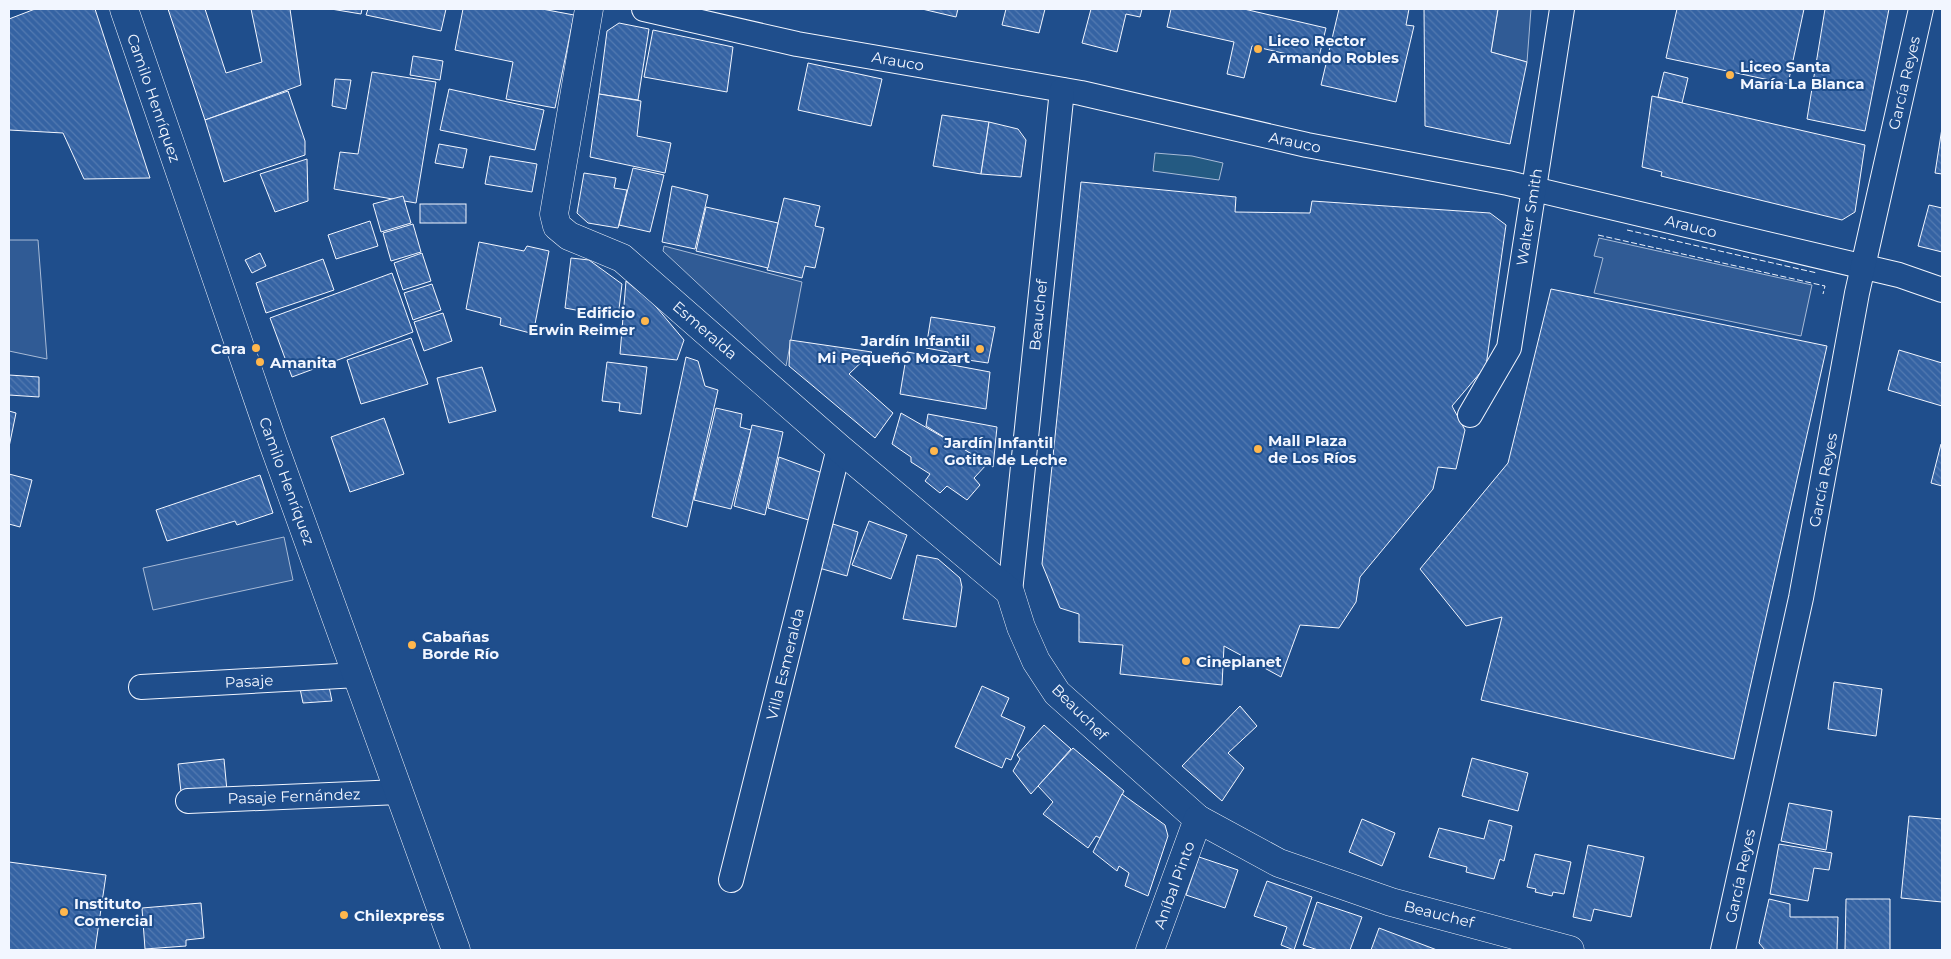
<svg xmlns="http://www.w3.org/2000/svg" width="1951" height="959" font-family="Montserrat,sans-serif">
	<defs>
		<pattern id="building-back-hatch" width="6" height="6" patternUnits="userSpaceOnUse" patternTransform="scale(1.25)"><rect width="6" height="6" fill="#3563a3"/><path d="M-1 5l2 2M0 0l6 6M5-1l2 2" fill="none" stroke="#537ab1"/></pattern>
	</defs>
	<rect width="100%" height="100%" fill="#1f4e8c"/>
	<polygon fill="#245a82" stroke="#a8bbd7" points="1155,153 1192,156 1223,163 1219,180 1153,171"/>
	<g fill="#305b95" stroke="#a8bbd7">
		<polygon points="1498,9 1531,9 1527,62 1491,52"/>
		<polygon points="1599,238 1812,285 1801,336 1594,293 1603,258 1594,256"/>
		<polygon points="9,240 38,240 47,359 9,351"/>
		<polygon points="664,246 802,282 786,366 663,251"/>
		<polygon points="284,537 293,580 153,610 143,568"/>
	</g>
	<g fill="url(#building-back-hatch)" stroke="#f2f6ff">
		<polygon points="35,9 95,9 150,178 84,179 63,133 9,130 9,19"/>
		<polygon points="168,9 205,9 226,73 262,62 251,9 290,9 301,85 205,120"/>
		<polygon points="331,9 362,9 361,14"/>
		<polygon points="368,9 446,9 441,31 366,15"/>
		<polygon points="463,9 542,9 574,15 555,108 506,99 513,62 455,50"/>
		<polygon points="922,9 958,9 956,17"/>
		<polygon points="1006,9 1045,9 1039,33 1002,25"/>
		<polygon points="1091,9 1142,9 1140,17 1126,14 1117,52 1082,43"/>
		<polygon points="1171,9 1244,9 1326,28 1318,61 1252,46 1244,78 1227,74 1234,42 1167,27"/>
		<polygon points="1339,9 1409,9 1406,25 1414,26 1396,102 1321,85"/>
		<polygon points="1424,9 1498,9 1491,52 1527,62 1510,144 1425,126"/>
		<polygon points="1677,9 1804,9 1788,84 1666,58"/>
		<polygon points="1825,9 1889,9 1865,131 1807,119"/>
		<polygon points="619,23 649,29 638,100 599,94 607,31"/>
		<polygon points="653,30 733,47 727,92 644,77"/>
		<polygon points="413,56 443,61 440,80 410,75"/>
		<polygon points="808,63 882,79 871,126 798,110"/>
		<polygon points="372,72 436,82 416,203 334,189 340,152 358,154"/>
		<polygon points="1664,72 1688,78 1682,103 1658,97"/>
		<polygon points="335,79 351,80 346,109 332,106"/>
		<polygon points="449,89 544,110 535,150 440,130"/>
		<polygon points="288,91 305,141 305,155 224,182 205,120"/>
		<polygon points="599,94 641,101 637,136 671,143 665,173 590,157"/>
		<polygon points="1652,96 1865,145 1855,212 1842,220 1661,176 1662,172 1642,167"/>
		<polygon points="942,115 989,122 981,174 933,166"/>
		<polygon points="989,122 1018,129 1026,140 1021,177 981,174"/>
		<polygon points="1942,128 1942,174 1935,173"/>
		<polygon points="439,144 467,149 463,168 435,163"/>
		<polygon points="490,156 537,164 532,192 485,184"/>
		<polygon points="307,159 308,201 275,212 260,174"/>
		<polygon points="633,168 664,175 650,232 619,225"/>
		<polygon points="584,173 616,178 614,188 627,190 618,228 588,223 577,213"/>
		<polygon points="1081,182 1236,197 1235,212 1310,213 1312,201 1490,213 1506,225 1486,366 1452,406 1465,430 1456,469 1438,467 1433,489 1360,577 1356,602 1339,628 1300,625 1281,677 1224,646 1222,685 1120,674 1123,645 1079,642 1079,614 1060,608 1042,564"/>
		<polygon points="672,186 708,195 695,249 662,242"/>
		<polygon points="403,196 411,223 381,232 373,204"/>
		<polygon points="784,198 820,206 815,226 824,228 815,268 805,266 802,278 767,270"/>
		<rect x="420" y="204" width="46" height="19"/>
		<polygon points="1929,205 1942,208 1942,252 1918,246"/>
		<polygon points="706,207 778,223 768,268 696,251"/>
		<polygon points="370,221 378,246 336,259 328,235"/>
		<polygon points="413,224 421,252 391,261 383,233"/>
		<polygon points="479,242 524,251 527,246 549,251 535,324 530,333 500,325 501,318 466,309"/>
		<polygon points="260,253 266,266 252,273 245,260"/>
		<polygon points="422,253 431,281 403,290 394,263"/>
		<polygon points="571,258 589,260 622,284 618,318 565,308"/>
		<polygon points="323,259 334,290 266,313 256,283"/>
		<polygon points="392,273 413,332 292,377 270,318"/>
		<polygon points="626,281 652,302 684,340 677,360 620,354"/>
		<polygon points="432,284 441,310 413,320 404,293"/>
		<polygon points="1551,289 1827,346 1734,759 1481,700 1502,617 1466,626 1420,569 1508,463"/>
		<polygon points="443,313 452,341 424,351 414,322"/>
		<polygon points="931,317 995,327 988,363 948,357 948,352 926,348"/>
		<polygon points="411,338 428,384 361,404 347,360"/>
		<polygon points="790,340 872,352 849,374 893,413 875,438 789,366"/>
		<polygon points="1899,350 1942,363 1942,406 1888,390"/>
		<polygon points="907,352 948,359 947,364 990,372 986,409 900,394"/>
		<polygon points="686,357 698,361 705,386 718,390 687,527 652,517"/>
		<polygon points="607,362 647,367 641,414 619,411 620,403 602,401"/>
		<polygon points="482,367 496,411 449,423 437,378"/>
		<polygon points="9,375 39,377 39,397 9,395"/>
		<polygon points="716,408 742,414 740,427 751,430 731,509 694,500"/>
		<polygon points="9,411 16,413 9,447"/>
		<polygon points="901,413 988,463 974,478 980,485 967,500 947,486 940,493 925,481 930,474 911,462 911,457 892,444"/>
		<polygon points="928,414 997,427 993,467 926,426"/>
		<polygon points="384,418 404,474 350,492 331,437"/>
		<polygon points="752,425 783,432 765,515 734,506"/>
		<polygon points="1941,444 1942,444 1942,486 1931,483"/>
		<polygon points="779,457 825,474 812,521 768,508"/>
		<polygon points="9,474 32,480 20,527 9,524"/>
		<polygon points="260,475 273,513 237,525 235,521 167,541 156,510"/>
		<polygon points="869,521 907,535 891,579 852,565"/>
		<polygon points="833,524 858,532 847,576 819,568"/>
		<polygon points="917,555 938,559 960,578 962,587 956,627 903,619"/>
		<polygon points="328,682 332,701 303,703 299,684"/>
		<polygon points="1834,682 1882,689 1876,736 1828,729"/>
		<polygon points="982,686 1009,698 1001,716 1025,727 1011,760 1006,758 1002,768 955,747"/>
		<polygon points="1240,706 1257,726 1228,753 1244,768 1222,801 1182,766"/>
		<polygon points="1044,725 1071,749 1031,794 1013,771 1020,759 1017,755"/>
		<polygon points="1073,748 1124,791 1100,838 1096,836 1088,848 1043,814 1053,802 1038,786"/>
		<polygon points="1472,758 1528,773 1518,811 1462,796"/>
		<polygon points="224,759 227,791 181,792 178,764"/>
		<polygon points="1122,794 1165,825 1168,836 1148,896 1125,886 1129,873 1119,866 1117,871 1093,852"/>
		<polygon points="1789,803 1832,811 1826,850 1781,841"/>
		<polygon points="1909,816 1942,819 1942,902 1901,898"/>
		<polygon points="1362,819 1395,833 1382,866 1349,852"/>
		<polygon points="1489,820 1512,826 1504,861 1500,859 1494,879 1466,872 1467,867 1429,857 1439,828 1484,839"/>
		<polygon points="1779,844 1832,853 1829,870 1814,868 1808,901 1770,894"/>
		<polygon points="1588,845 1644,857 1631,917 1594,909 1591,921 1573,917"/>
		<polygon points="1535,854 1571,862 1564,894 1553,892 1552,896 1535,892 1536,889 1527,887"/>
		<polygon points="1199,857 1238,870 1225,908 1186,895"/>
		<polygon points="9,862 106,875 95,950 9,950"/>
		<polygon points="1267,881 1312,897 1294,950 1281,945 1287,927 1254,916"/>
		<polygon points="1769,899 1790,904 1790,917 1838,917 1837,950 1765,950 1759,943"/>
		<polygon points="1846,899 1890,899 1890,950 1845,950"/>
		<polygon points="1317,902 1362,917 1350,950 1318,950 1303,945"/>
		<polygon points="201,903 204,938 186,940 186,946 145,949 142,908"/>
		<polygon points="1379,928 1437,950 1371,950"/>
	</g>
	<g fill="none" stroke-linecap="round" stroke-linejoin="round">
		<g stroke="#f2f6ff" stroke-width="26">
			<g id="minor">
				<polyline points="644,9 797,44 1081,93 1307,145 1508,183 1899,275 1942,290"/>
				<polyline points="1470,415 1509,348 1562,9"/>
				<polyline points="1010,592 1062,90"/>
				<polyline points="141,687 358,675"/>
				<polyline points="188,801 399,792"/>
				<polyline points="731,880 839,448"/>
				<polyline points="1723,950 1801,598 1857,293 1921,9"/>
			</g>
		</g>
		<g stroke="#f2f6ff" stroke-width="29">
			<g id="tertiary">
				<polyline points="124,9 273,443 456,950"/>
				<polyline points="589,9 554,214 557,226 569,236 622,258 839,448 1010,592 1021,627 1036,661 1057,693 1198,819"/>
			</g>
		</g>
		<g stroke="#f2f6ff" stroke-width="29">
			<polyline id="secondary" points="1150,950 1198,819 1279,863 1391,902 1570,950"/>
		</g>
		<use href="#minor" stroke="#1f4e8c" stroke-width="24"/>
		<use href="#tertiary" stroke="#1f4e8c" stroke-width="28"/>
		<use href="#secondary" stroke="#1f4e8c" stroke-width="28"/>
		<g stroke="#f2f6ff" stroke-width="1" stroke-dasharray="6 2.5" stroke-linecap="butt">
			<polyline points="1627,230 1817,273"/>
			<polyline points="1598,235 1825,286 1823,294"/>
		</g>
	</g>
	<g fill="#ffb74d" stroke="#1f4e8c" stroke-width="2">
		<circle cx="1258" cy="49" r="5"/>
		<circle cx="1730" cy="75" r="5"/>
		<circle cx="645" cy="321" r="5"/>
		<circle cx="256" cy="348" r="5"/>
		<circle cx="980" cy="349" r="5"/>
		<circle cx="260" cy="362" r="5"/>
		<circle cx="1258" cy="449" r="5"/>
		<circle cx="934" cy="451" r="5"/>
		<circle cx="412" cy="645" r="5"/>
		<circle cx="1186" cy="661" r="5"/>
		<circle cx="64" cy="912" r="5"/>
		<circle cx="344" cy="915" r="5"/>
	</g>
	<g text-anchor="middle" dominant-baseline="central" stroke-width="4" stroke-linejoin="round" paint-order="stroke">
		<g font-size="15" font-weight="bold" fill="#f2f6ff" stroke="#1f4e8c" text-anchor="start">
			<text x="1268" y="40">Liceo Rector<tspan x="1268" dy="17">Armando Robles</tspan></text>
			<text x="1740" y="66">Liceo Santa<tspan x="1740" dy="17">María La Blanca</tspan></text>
			<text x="635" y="312" text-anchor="end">Edificio<tspan x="635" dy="17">Erwin Reimer</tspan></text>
			<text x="970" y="340" text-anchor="end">Jardín Infantil<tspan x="970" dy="17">Mi Pequeño Mozart</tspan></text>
			<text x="246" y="348" text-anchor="end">Cara</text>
			<text x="270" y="362">Amanita</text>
			<text x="1268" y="440">Mall Plaza<tspan x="1268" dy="17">de Los Ríos</tspan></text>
			<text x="944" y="442">Jardín Infantil<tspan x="944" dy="17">Gotita de Leche</tspan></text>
			<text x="422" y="636">Cabañas<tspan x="422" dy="17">Borde Río</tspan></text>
			<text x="1196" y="661">Cineplanet</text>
			<text x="74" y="903">Instituto<tspan x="74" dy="17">Comercial</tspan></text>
			<text x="354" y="915">Chilexpress</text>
		</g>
		<g font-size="15" fill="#f2f6ff" stroke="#1f4e8c">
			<text transform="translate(898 61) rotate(10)">Arauco</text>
			<text transform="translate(1904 83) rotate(-77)">García Reyes</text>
			<text transform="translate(154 98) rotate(71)">Camilo Henríquez</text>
			<text transform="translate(1295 142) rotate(12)">Arauco</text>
			<text transform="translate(1529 217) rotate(-81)">Walter Smith</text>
			<text transform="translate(1691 226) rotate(14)">Arauco</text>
			<text transform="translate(1038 315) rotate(-84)">Beauchef</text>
			<text transform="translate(705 330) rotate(41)">Esmeralda</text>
			<text transform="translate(1823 480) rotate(-79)">García Reyes</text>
			<text transform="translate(287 481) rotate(70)">Camilo Henríquez</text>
			<text transform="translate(785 664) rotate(-76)">Villa Esmeralda</text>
			<text transform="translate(249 681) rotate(-3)">Pasaje</text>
			<text transform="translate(1080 712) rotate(45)">Beauchef</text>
			<text transform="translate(294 796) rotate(-2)">Pasaje Fernández</text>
			<text transform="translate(1740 876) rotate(-78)">García Reyes</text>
			<text transform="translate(1174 885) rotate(-70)">Aníbal Pinto</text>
			<text transform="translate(1439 914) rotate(14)">Beauchef</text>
		</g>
	</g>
	<rect width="1951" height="959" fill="none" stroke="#f2f6ff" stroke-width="20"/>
</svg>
